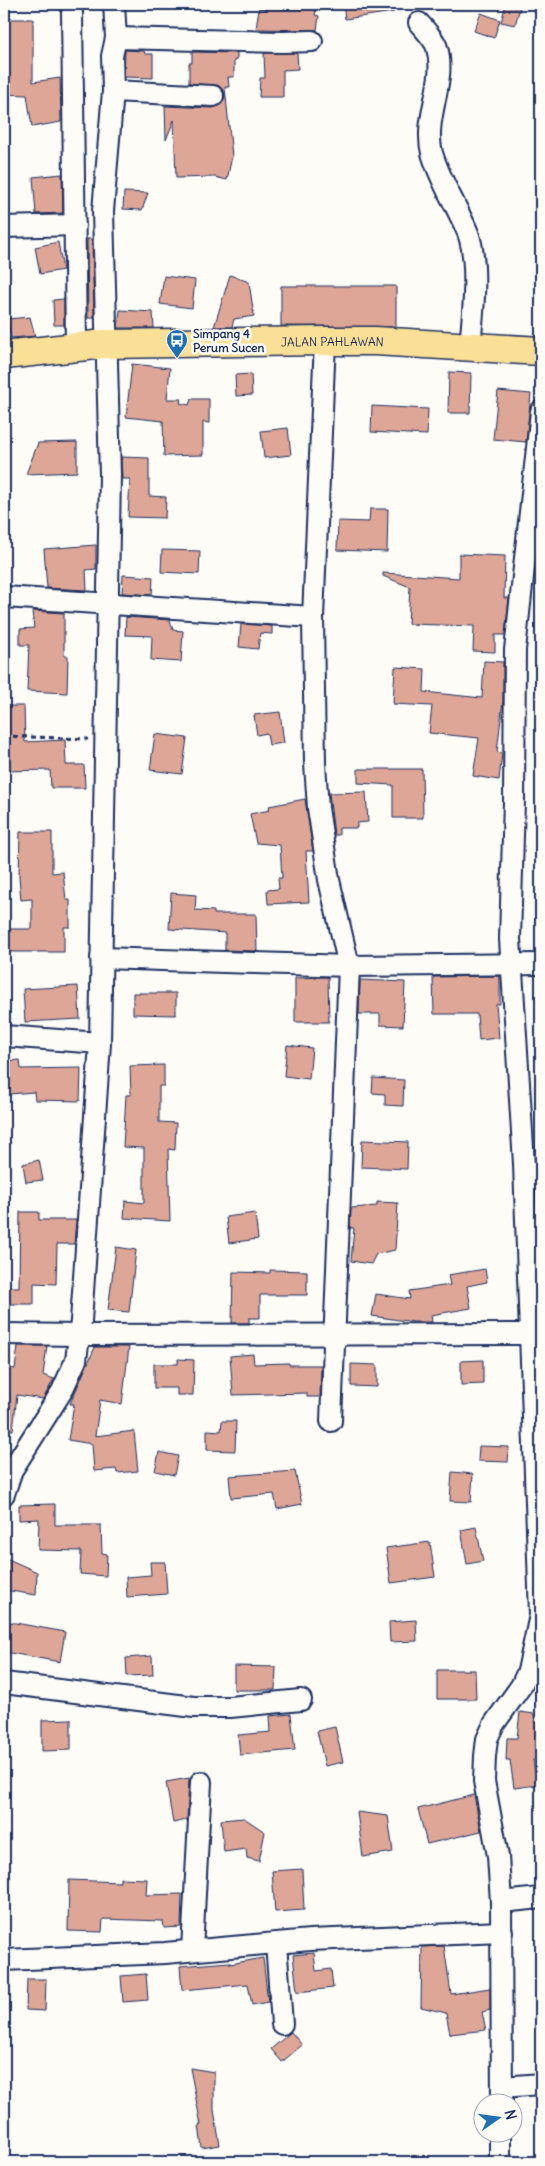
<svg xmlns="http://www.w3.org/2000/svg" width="545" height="2166" font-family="Delius,sans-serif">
	<rect width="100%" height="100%" fill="#fdfcf7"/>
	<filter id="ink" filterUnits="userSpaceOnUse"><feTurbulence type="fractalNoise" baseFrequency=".02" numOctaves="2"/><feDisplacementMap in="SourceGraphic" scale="10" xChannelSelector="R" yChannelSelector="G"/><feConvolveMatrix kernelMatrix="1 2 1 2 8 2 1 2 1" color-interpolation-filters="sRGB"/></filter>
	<g filter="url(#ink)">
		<g fill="#dea697" stroke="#1b2f5e">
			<polygon points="264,4 317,4 315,15 319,16 317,30 256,29 259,8 264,9"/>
			<polygon points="343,4 393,4 394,12 345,19"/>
			<polygon points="506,4 521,4 515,25 501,22"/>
			<polygon points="481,13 500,20 494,38 474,31"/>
			<polygon points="4,19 33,19 33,82 60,78 61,122 32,127 27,95 4,94"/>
			<polygon points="125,50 144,51 145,54 153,54 153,78 124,77"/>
			<polygon points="192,52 237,53 237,60 234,60 234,77 228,77 229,87 225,87 232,156 227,180 215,177 176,178 174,120 166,140 165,106 213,108 219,106 225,97 224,91 219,86 189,83 189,63 192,63"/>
			<polygon points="264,53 297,53 298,69 283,70 283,97 259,97 260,78 265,78"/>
			<polygon points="62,174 63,213 36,214 33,177"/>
			<polygon points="124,192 148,193 142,210 123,209"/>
			<polygon points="87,239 92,239 94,318 88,318"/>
			<polygon points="58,242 63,270 40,274 35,247"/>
			<polygon points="230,275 249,282 254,316 234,319 232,327 214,327"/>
			<polygon points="164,276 195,280 192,308 160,304"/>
			<polygon points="281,286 396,286 396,327 281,326"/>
			<polygon points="64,299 64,325 54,325 53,300"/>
			<polygon points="120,310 153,312 154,328 118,328"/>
			<polygon points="30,317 35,336 11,338 7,319"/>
			<polygon points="132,364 170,368 167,399 181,399 180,403 189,405 191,399 209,399 209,423 203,422 203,455 164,456 163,421 126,417"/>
			<polygon points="449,372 471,373 470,413 448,413"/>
			<polygon points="251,374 252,395 236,396 235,375"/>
			<polygon points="498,391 531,394 526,442 493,439"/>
			<polygon points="372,406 428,409 427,435 371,432"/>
			<polygon points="288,428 291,455 264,458 261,431"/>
			<polygon points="77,442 77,472 26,474 38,443"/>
			<polygon points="121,457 149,458 149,496 166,497 165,518 128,517 130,479 122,479"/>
			<polygon points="370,509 388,509 387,552 337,550 338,521 369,522"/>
			<polygon points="96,545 96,569 86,570 87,590 47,588 44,549"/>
			<polygon points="162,550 200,551 199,574 161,572"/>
			<polygon points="459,554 505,556 504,598 509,598 505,635 495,635 495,652 473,651 474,626 408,624 410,587 383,576 383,573 459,578"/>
			<polygon points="123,575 153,577 152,595 122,593"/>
			<polygon points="32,611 64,613 64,656 68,656 67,693 27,691 29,645 20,645 20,629 34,628"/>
			<polygon points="126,617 170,620 173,630 183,631 181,662 151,660 152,636 125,635"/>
			<polygon points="241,624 272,626 272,634 260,633 258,649 239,647"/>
			<polygon points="484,661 503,662 503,701 497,752 502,753 499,780 473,776 479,738 429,733 432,706 393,704 395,667 425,669 424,692 482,698"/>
			<polygon points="4,706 24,706 25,742 65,740 66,765 84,765 85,788 51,788 50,770 4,771"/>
			<polygon points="280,712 284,743 269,745 267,733 257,735 254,715"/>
			<polygon points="155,734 187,738 182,774 150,770"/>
			<polygon points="358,769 422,769 423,818 393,818 393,785 358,783"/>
			<polygon points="366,792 368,822 357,823 357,828 339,828 339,835 334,835 329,793"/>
			<polygon points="305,799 313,851 306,851 309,902 268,904 267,890 279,889 278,878 282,878 280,845 256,843 250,814 270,810 269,806"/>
			<polygon points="20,832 52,832 52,873 63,872 66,900 70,900 70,927 64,927 64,952 4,952 4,929 32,929 32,899 21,900 19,876"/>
			<polygon points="171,893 196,895 195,910 214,911 214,914 256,914 257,951 225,950 225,933 169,929"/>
			<polygon points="500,976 500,1004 496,1004 499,1038 479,1040 477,1014 434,1014 433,977"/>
			<polygon points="328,977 329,1022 295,1022 295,978"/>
			<polygon points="360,980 405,982 403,1026 380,1025 380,1014 359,1014"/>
			<polygon points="78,986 80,1019 25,1022 23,989"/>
			<polygon points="133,993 176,993 176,1015 133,1014"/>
			<polygon points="287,1045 312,1048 309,1079 284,1076"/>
			<polygon points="20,1060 21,1069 81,1068 80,1101 35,1100 34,1092 9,1094 6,1061"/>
			<polygon points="164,1065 164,1086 159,1086 159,1122 176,1123 175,1150 168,1149 170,1221 124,1218 125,1201 144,1203 144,1148 123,1147 126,1095 131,1095 130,1066"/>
			<polygon points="373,1078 404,1080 403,1106 385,1105 385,1094 372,1093"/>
			<polygon points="362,1140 408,1142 407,1169 361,1167"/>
			<polygon points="39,1160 43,1180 26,1182 23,1164"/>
			<polygon points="377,1202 398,1203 395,1250 376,1254 371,1264 351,1261 354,1228 350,1228 351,1208 377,1206"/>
			<polygon points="20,1212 39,1212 39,1220 76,1220 74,1244 57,1244 56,1284 34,1283 34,1304 8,1304 8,1287 19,1287"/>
			<polygon points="255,1213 258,1239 229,1243 226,1217"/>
			<polygon points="116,1247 136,1250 129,1312 108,1310"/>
			<polygon points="485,1269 487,1282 467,1286 471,1308 431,1315 432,1322 413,1322 372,1316 376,1294 410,1299 409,1291 450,1285 448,1275"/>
			<polygon points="270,1270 307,1271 307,1295 260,1295 260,1318 249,1318 249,1323 232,1323 233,1272 270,1273"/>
			<polygon points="18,1346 47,1346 43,1375 54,1379 43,1399 17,1395 13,1430 4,1429 4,1367 15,1369"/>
			<polygon points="95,1347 129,1347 122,1404 100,1400 95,1436 134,1431 138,1471 117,1473 116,1469 94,1471 92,1444 68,1440 74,1404 70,1404"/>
			<polygon points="253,1354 254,1364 289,1363 289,1365 321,1365 320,1397 307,1397 307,1393 233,1395 230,1356"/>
			<polygon points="178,1359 194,1360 193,1395 177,1395 177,1388 154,1388 154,1364 178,1364"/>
			<polygon points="483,1360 483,1384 461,1385 461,1361"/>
			<polygon points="351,1364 377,1365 377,1387 351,1386"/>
			<polygon points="222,1421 236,1421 235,1451 207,1450 207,1430 221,1431"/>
			<polygon points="479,1446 509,1447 508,1462 478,1461"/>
			<polygon points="159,1452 178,1456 174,1475 155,1471"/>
			<polygon points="295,1471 302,1504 277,1509 274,1494 231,1498 229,1476"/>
			<polygon points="452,1472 473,1474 471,1502 450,1501"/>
			<polygon points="55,1504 55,1525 101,1525 102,1553 107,1554 106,1576 80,1574 81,1551 38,1550 39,1519 19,1520 19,1505"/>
			<polygon points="476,1527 483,1561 467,1564 461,1530"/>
			<polygon points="430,1542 435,1577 391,1583 386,1548"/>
			<polygon points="6,1558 37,1572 36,1595 4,1590"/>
			<polygon points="150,1562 165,1562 167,1594 127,1597 126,1577 151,1575"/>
			<polygon points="416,1620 417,1641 390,1642 389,1622"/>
			<polygon points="10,1622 65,1632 60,1662 5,1652"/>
			<polygon points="152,1656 153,1675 127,1676 126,1658"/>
			<polygon points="234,1666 276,1667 275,1690 234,1690"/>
			<polygon points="437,1670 475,1670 476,1699 437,1699"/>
			<polygon points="520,1712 534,1714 535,1722 541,1722 541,1760 533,1760 537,1785 514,1788 510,1760 506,1760 507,1738 517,1738"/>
			<polygon points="291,1714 295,1750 240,1755 238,1735 271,1732 270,1716"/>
			<polygon points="71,1719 71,1750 42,1751 42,1720"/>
			<polygon points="335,1727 343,1762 325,1766 317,1731"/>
			<polygon points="189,1778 187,1820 173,1823 166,1782"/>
			<polygon points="474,1795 481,1831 427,1844 418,1809"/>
			<polygon points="357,1812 388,1816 393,1852 363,1857"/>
			<polygon points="244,1818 265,1832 259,1861 247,1858 246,1849 224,1852 221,1820"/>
			<polygon points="302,1869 304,1910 275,1912 272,1871"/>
			<polygon points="120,1878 147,1879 146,1895 182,1894 181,1927 164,1928 163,1921 103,1919 102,1932 68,1931 69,1880 120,1882"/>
			<polygon points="444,1946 451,1994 490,1988 490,2010 482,2012 486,2030 450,2034 446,2013 421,2007 422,1947"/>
			<polygon points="314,1953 316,1971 331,1969 333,1988 297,1992 293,1955"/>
			<polygon points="263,1958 268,2002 252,2005 248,1984 182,1990 180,1966 230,1962 230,1964"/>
			<polygon points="146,1974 148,2000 123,2002 121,1976"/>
			<polygon points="27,1979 46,1979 45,2011 26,2010"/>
			<polygon points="291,2032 302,2045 282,2062 271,2049"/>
			<polygon points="190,2068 214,2072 214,2110 220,2145 202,2148 199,2125 201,2125"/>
		</g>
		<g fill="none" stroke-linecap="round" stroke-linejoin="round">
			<g stroke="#1b2f5e" stroke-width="24">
				<g id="street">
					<polyline points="72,13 76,346"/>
					<path d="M419,23C425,30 435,40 437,48C447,82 423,118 432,153C440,181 457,206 468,233C479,263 473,315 470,346"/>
					<polyline points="116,38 283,42 312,41"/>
					<polyline points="113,91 213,96"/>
					<polyline points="4,227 75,225"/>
					<polyline points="325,341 313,617 315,764 318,808 329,880 349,966 331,1421"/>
					<polyline points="4,597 313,617"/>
					<polyline points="101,958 349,966 541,964"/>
					<polyline points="4,1036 100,1043"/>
					<polyline points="4,1334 79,1335 541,1334"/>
					<polyline points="4,1494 12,1470 62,1391 76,1360 81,1321 100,1043 110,475 103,211 113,91 112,56 116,38 114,4"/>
					<polyline points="4,1683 194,1707 230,1707 301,1700"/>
					<polyline points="501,1902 541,1898"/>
					<polyline points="276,1943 282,2024"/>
					<polyline points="192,1950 201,1782"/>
					<polyline points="4,1960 165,1953 310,1940 502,1932"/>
					<polyline points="502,2087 541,2084"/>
					<polyline points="502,2104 501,1902 498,1856 484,1781 485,1756 487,1739 494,1724 521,1686 528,1671 540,1615 524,1164 510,939 514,801 515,650 541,411"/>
					<polyline points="500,2162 500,2134"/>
				</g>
			</g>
			<g stroke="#1b2f5e" stroke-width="31">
				<g id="primary">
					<path id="s1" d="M4,355L105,344L325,341H375L541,351"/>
				</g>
			</g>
			<polyline stroke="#1b2f5e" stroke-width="3" stroke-dasharray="5 4" stroke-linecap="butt" points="4,736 88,739"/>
			<use href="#street" stroke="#fdfcf7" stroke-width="20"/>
			<use href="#primary" stroke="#fadf96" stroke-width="28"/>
		</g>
	</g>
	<defs>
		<g id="bus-pin" transform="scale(1.125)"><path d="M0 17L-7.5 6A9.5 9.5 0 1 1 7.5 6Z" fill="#1f6fb2" stroke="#fdfcf7"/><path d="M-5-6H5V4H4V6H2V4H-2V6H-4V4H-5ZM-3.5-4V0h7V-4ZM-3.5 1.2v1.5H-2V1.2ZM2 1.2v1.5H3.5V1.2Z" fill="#fff"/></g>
	</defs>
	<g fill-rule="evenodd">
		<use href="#bus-pin" x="177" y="340"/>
	</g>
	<g text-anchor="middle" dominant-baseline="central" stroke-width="5" stroke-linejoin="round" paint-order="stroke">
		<g font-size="12" font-weight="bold" fill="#1b2f5e" stroke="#fdfcf7" text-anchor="start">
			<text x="193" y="333">Simpang 4<tspan x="193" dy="14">Perum Sucen</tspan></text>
		</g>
		<g font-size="12" fill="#1b2f5e" stroke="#fdfcf7">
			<text stroke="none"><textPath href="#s1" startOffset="329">JALAN PAHLAWAN</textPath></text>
		</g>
	</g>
	<rect width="545" height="2166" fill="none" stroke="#fdfcf7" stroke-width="20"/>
	<rect x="10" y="10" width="525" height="2146" fill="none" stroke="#1b2f5e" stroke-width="2" filter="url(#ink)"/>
	<g transform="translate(498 2118) rotate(76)"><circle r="24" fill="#fdfcf7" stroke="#a3aaba"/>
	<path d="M0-4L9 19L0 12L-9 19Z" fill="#1f6fb2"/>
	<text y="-8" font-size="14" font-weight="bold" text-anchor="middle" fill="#1b2f5e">N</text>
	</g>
</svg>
